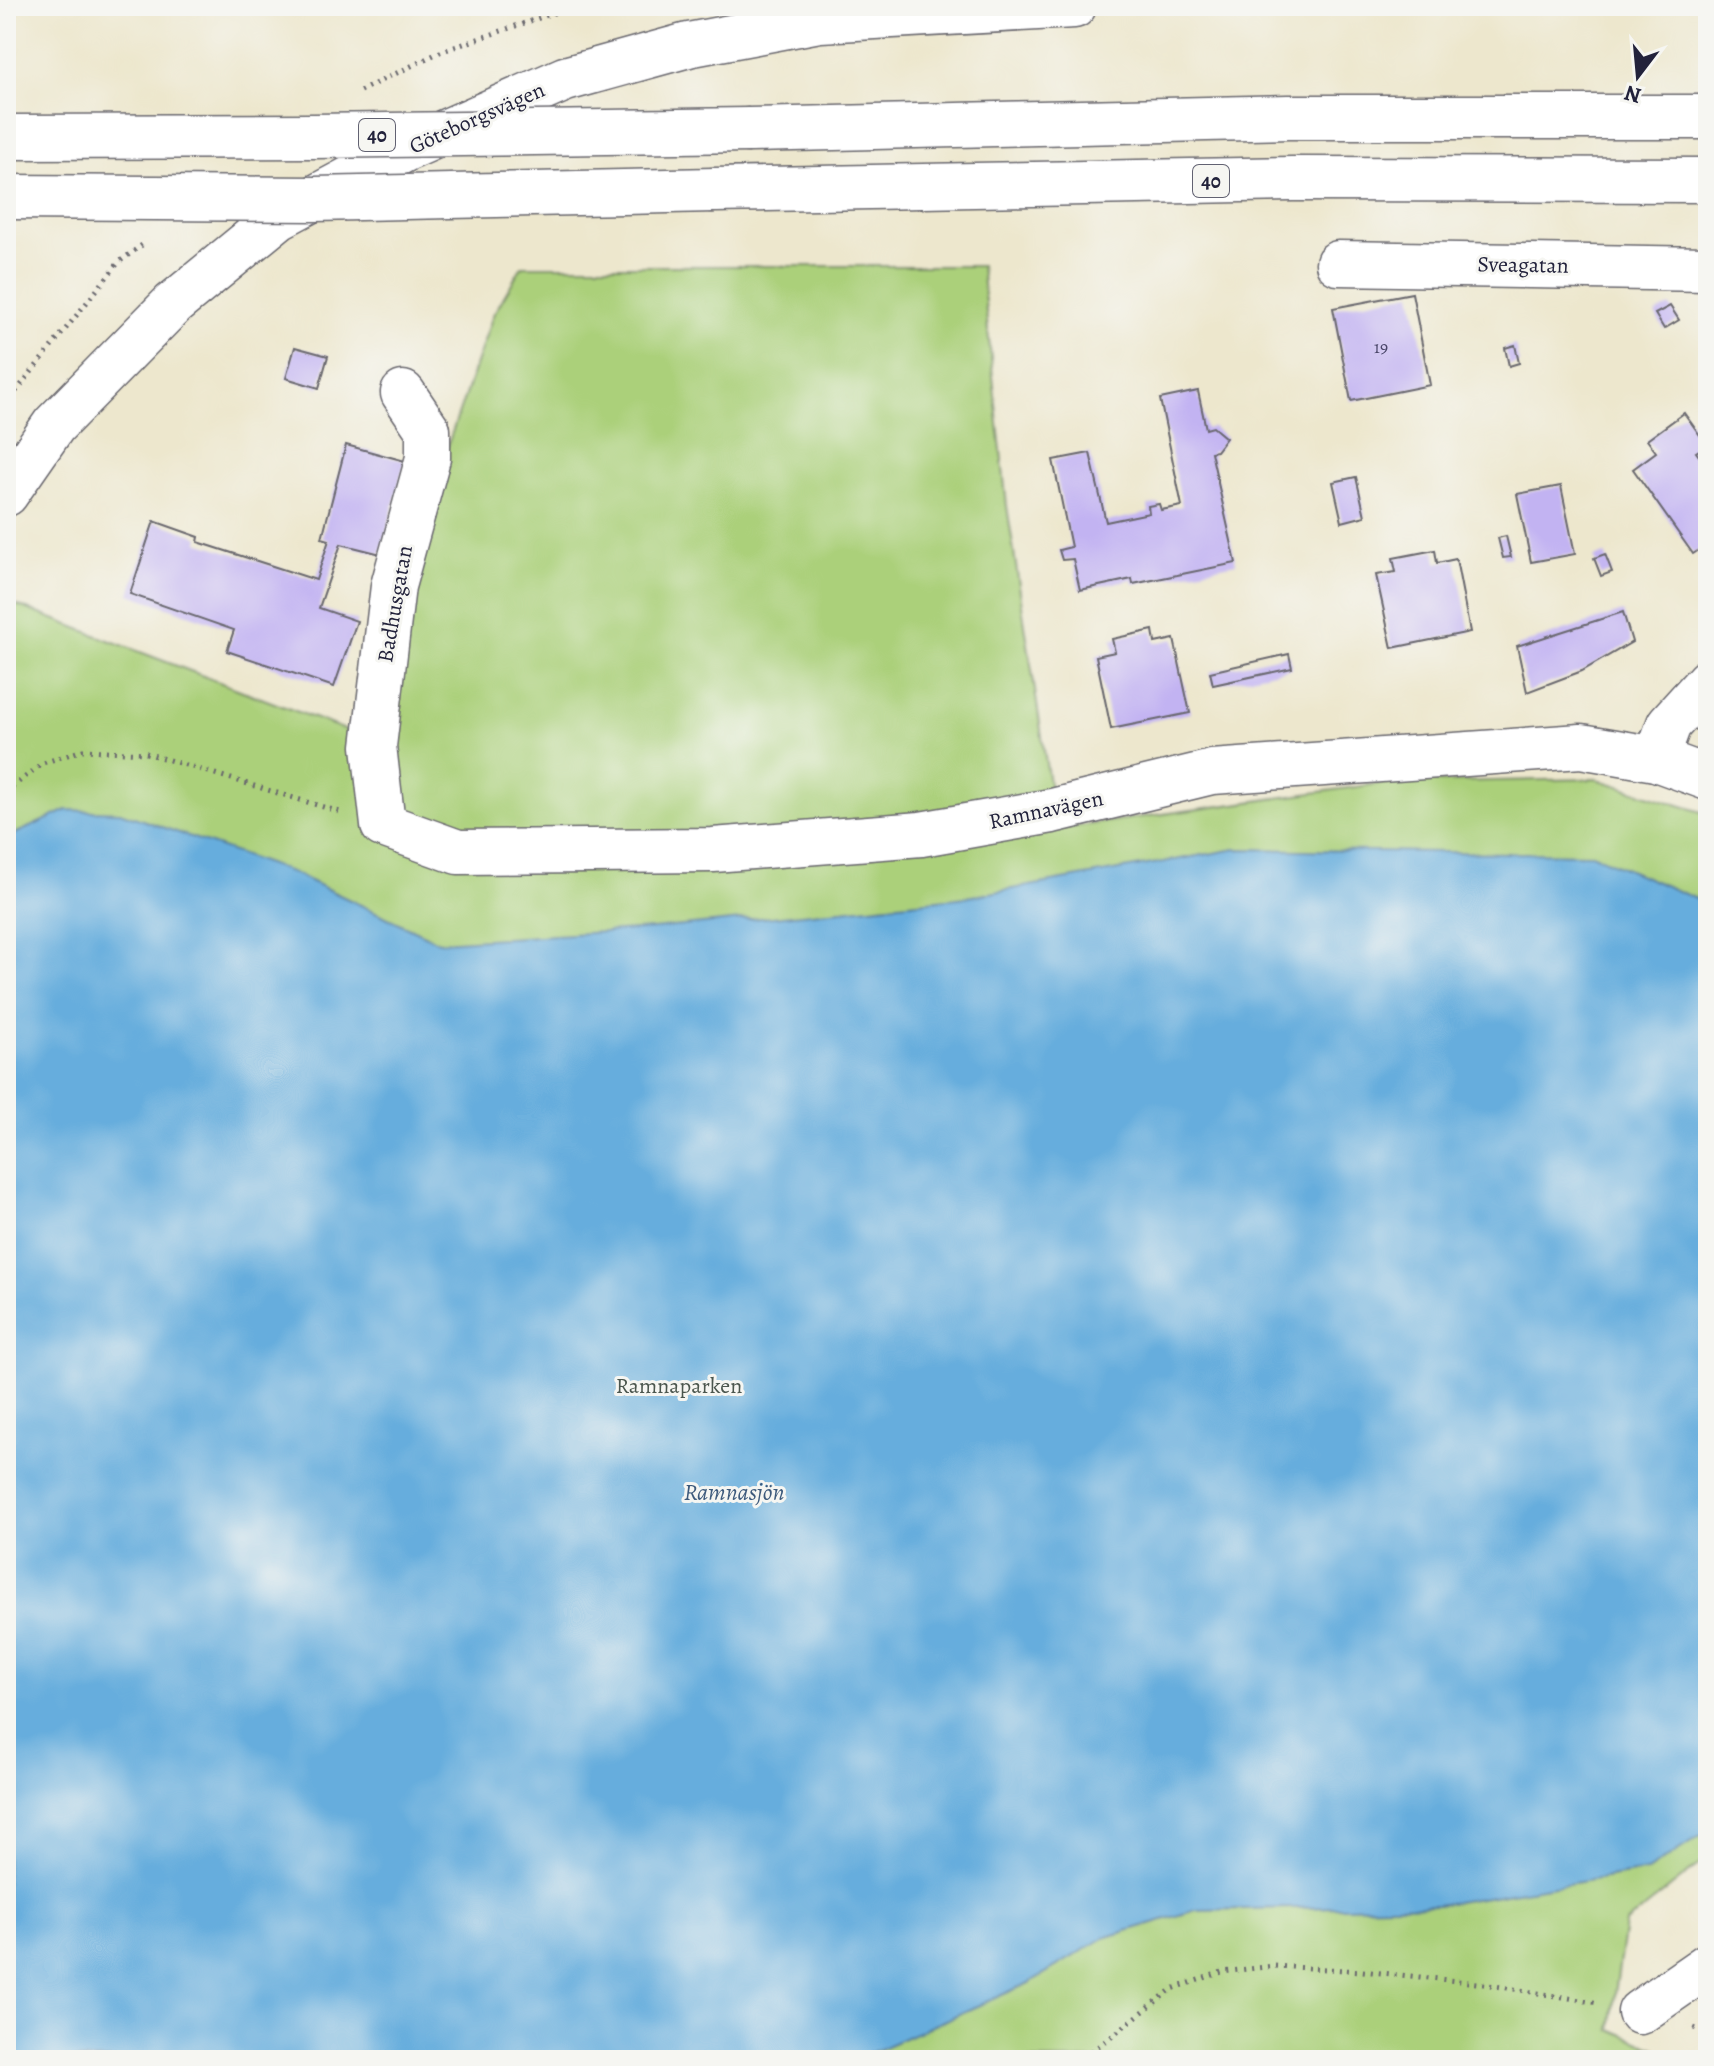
<svg xmlns="http://www.w3.org/2000/svg" width="1714" height="2066" font-family="Alegreya,serif">
	<rect width="100%" height="100%" fill="#f6f6f2"/>
	<filter id="ink" filterUnits="userSpaceOnUse"><feTurbulence type="fractalNoise" baseFrequency=".0125" numOctaves="2"/><feDisplacementMap in="SourceGraphic" scale="16" xChannelSelector="R" yChannelSelector="G"/><feConvolveMatrix kernelMatrix="1 2 1 2 8 2 1 2 1" color-interpolation-filters="sRGB"/></filter>
	<filter id="wash" filterUnits="userSpaceOnUse"><feTurbulence type="fractalNoise" baseFrequency=".006" numOctaves="4" result="noise"/><feDisplacementMap in="SourceGraphic" scale="32" xChannelSelector="R" yChannelSelector="G"/><feGaussianBlur stdDeviation="1.8" result="paint"/><feColorMatrix in="noise" values="0 0 0 0 0 0 0 0 0 0 0 0 0 0 0 0 0 1.4 0 .05"/><feComposite in="paint" operator="in"/></filter>
	<g filter="url(#wash)">
		<rect width="100%" height="100%" fill="#ede7cd"/>
		<polygon fill="#abd07a" stroke="#66795a" stroke-width="2" points="522,266 981,266 1007,506 1056,829 1384,783 1597,779 1708,814 1708,1857 1625,1924 1610,2029 1682,2060 6,2060 6,601 348,731 493,315"/>
		<polygon fill="#66addd" stroke="#44688c" stroke-width="2" points="67,810 120,812 293,873 439,942 653,929 967,897 1236,849 1592,854 1708,904 1708,1831 1647,1871 1438,1905 1196,1910 1104,1938 1029,1983 855,2060 6,2060 6,838"/>
		<g id="blocks">
			<g fill="#c2b3f2">
				<polygon points="1412,293 1430,385 1351,401 1333,308"/>
				<polygon points="1670,306 1679,320 1664,329 1655,314"/>
				<polygon points="1515,345 1519,363 1509,366 1505,348"/>
				<polygon points="295,347 328,356 319,388 286,378"/>
				<polygon points="1198,391 1206,429 1213,427 1226,438 1216,451 1211,452 1236,563 1133,584 1132,579 1080,590 1073,559 1062,560 1059,550 1071,547 1053,460 1090,453 1106,522 1149,513 1148,506 1159,504 1161,510 1182,506 1160,399"/>
				<polygon points="1684,413 1707,445 1696,452 1708,468 1708,544 1693,554 1633,469 1656,452 1647,440"/>
				<polygon points="346,445 405,461 381,554 341,544 319,608 357,621 334,687 227,651 234,630 130,594 154,521 199,537 198,542 316,580 329,540 322,538"/>
				<polygon points="1356,477 1365,516 1342,522 1333,482"/>
				<polygon points="1561,486 1575,554 1531,562 1517,494"/>
				<polygon points="1506,536 1511,557 1503,558 1498,538"/>
				<polygon points="1435,550 1437,563 1456,559 1470,632 1392,648 1376,575 1396,572 1393,558"/>
				<polygon points="1605,554 1612,572 1601,576 1594,558"/>
				<polygon points="1623,612 1632,642 1582,671 1527,692 1517,646"/>
				<polygon points="1153,630 1155,643 1174,639 1190,713 1111,729 1096,656 1115,652 1112,639"/>
				<polygon points="1289,654 1292,668 1213,685 1210,672"/>
			</g>
		</g>
	</g>
	<g filter="url(#ink)">
		<use href="#blocks" fill-opacity="0" stroke="#69676e" stroke-width="2"/>
		<g fill="none" stroke-linecap="round" stroke-linejoin="round">
			<g stroke="#69676e" stroke-width="47">
				<g id="street">
					<polyline points="1338,263 1708,269"/>
					<polyline points="403,393 428,430 428,458 393,586 374,746 383,825 458,852 713,850 921,834 1052,811 1212,772 1581,746 1656,759 1708,778"/>
					<polyline points="1656,759 1669,724 1708,681"/>
					<polyline points="1640,2012 1708,1965"/>
				</g>
			</g>
			<g stroke="#69676e" stroke-width="47">
				<polyline id="secondary" points="6,494 54,425 173,304 279,217 406,149 565,79 688,45 820,20 1074,6"/>
			</g>
			<g stroke="#69676e" stroke-width="47">
				<g id="highway">
					<polyline points="749,130 1288,117 1708,117"/>
					<polyline points="714,190 1293,179 1708,180"/>
				</g>
			</g>
			<g stroke="#69676e" stroke-width="5" stroke-dasharray="2 6" stroke-linecap="butt">
				<polyline points="360,91 440,52 574,6"/>
				<polyline points="6,404 119,262 146,242"/>
				<polyline points="6,792 43,763 83,750 146,753 340,812"/>
				<polyline points="1694,2028 1708,2034"/>
				<polyline points="1078,2060 1100,2045 1172,1989 1222,1972 1274,1966 1362,1971 1477,1983 1599,2003"/>
			</g>
			<use href="#street" stroke="#fff" stroke-width="44"/>
			<use href="#secondary" stroke="#fff" stroke-width="44"/>
			<use href="#highway" stroke="#fff" stroke-width="44"/>
			<g stroke="#69676e" stroke-width="47" stroke-linecap="butt">
				<g id="highway-bridge">
					<polyline points="6,137 314,136 749,130"/>
					<polyline points="6,197 315,199 714,190"/>
				</g>
			</g>
			<use href="#highway-bridge" stroke="#fff" stroke-width="44"/>
		</g>
	</g>
	<g text-anchor="middle" dominant-baseline="central" stroke-width="6" stroke-linejoin="round" paint-order="stroke">
		<g font-size="18" fill="#4a4669">
			<text x="1381" y="347">19</text>
		</g>
		<g fill="#f6f6f2" stroke="#626272" stroke-width="2">
			<rect x="359" y="119" width="36" height="32" rx="6"/>
			<rect x="1193" y="165" width="36" height="32" rx="6"/>
		</g>
		<g font-size="20" font-weight="bold" fill="#22223b">
			<text x="377" y="135">40</text>
			<text x="1211" y="181">40</text>
		</g>
		<g font-size="22" fill="#22223b" stroke="#f6f6f2">
			<text transform="translate(477 118) rotate(-24)">Göteborgsvägen</text>
			<text transform="translate(1523 265) rotate(1)">Sveagatan</text>
			<text transform="translate(395 604) rotate(-80)">Badhusgatan</text>
			<text transform="translate(1046 810) rotate(-12)">Ramnavägen</text>
		</g>
		<g font-size="22" fill="#4b564e" stroke="#f6f6f2">
			<text x="679" y="1386">Ramnaparken</text>
		</g>
		<g font-size="24" font-style="italic" fill="#3d5a7c" stroke="#f6f6f2">
			<text x="734" y="1492">Ramnasjön</text>
		</g>
	</g>
	<rect width="1714" height="2066" fill="none" stroke="#f6f6f2" stroke-width="32"/>
	<g transform="translate(1638 76) rotate(196)" stroke="#f6f6f2" stroke-width="6" paint-order="stroke">
	<path d="M0-6L14 30L0 20L-14 30Z" fill="#22223b"/>
	<text y="-12" font-size="22" font-weight="bold" text-anchor="middle" fill="#22223b">N</text>
	</g>
</svg>
